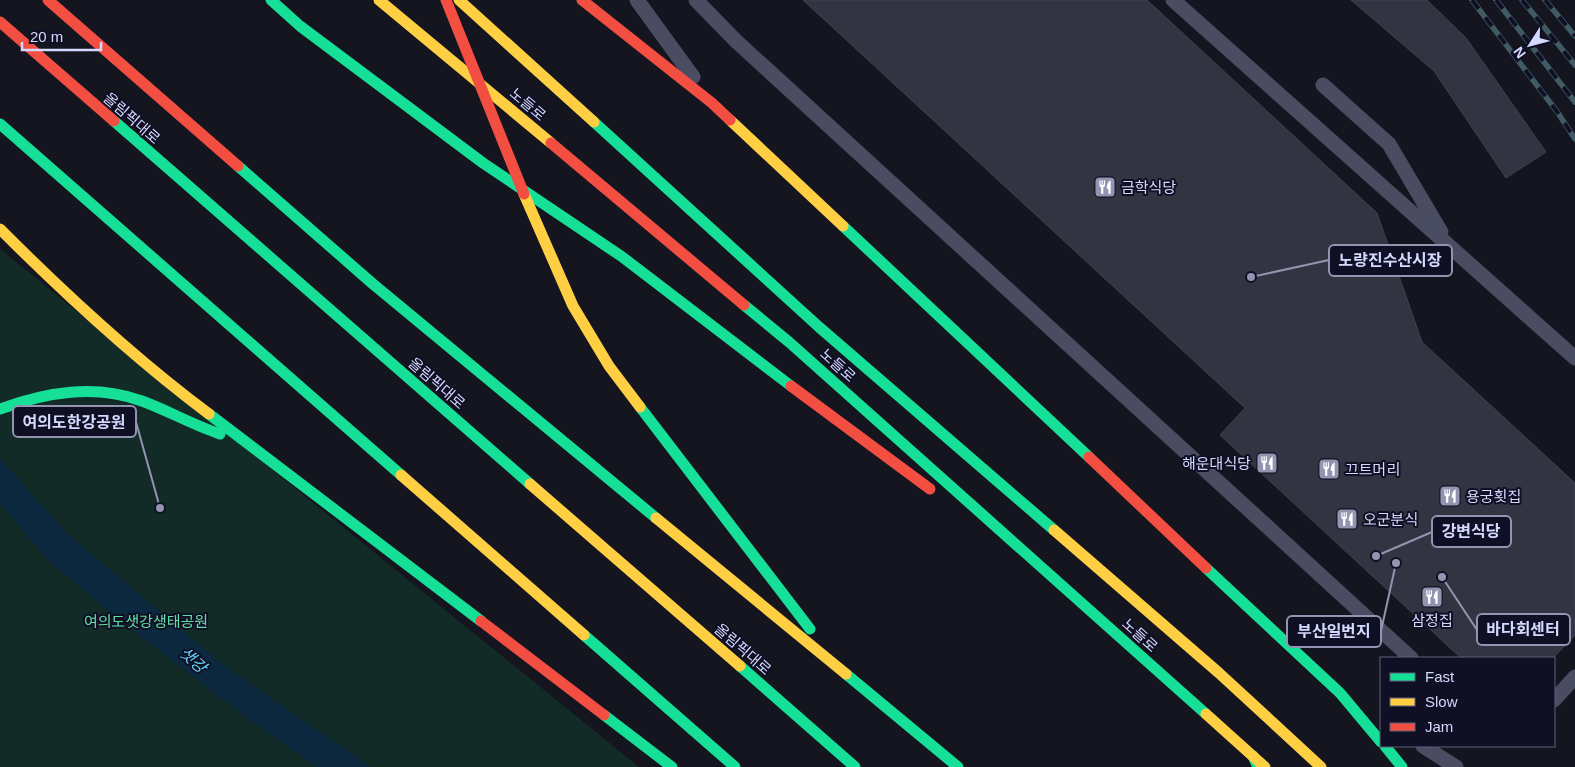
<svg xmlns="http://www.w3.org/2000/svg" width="1575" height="767" font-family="Helvetica,'Noto Sans KR',sans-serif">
	<rect width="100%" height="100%" fill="#151520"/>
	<polygon fill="#132b27" points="0,249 639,767 0,767"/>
	<polygon fill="#0c2940" points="0,458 67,534 223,665 371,767 316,767 243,715 109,612 47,559 0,504"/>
	<g fill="#333342" stroke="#404054">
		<polygon points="803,0 1147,0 1377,213 1422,342 1575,483 1575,635 1553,658 1461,658 1220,435 1245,408"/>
		<polygon points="1351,0 1427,0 1466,38 1546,152 1506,178 1434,71"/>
	</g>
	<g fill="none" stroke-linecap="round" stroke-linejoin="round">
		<g stroke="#4a4d61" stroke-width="15">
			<polyline points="637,0 693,77"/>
			<polyline points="696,0 736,41 1411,658"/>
			<polyline points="1173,0 1575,358"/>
			<polyline points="1323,85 1389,144 1441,232"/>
			<polyline points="1554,700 1575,677"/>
			<polyline points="1423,746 1456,767"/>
		</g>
		<g stroke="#16e098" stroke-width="11">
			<polyline points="271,0 300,26 483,163 621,256 791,386"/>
			<polyline points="114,121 530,484"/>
			<polyline points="594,122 819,327 1054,530"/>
			<polyline points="0,124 401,475"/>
			<polyline points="238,166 373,284 656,518"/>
			<polyline points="843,226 1089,457"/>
			<polyline points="744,305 789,342 1206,714"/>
			<polyline points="640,407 810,629"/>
			<path d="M0,409C47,392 94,384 142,401C169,411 193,425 220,434"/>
			<polyline points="209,414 481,621"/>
			<polyline points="1206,568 1340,693 1381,742"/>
			<polyline points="584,635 735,767"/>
			<polyline points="740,666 855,767"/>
			<polyline points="846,674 958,767"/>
			<polyline points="604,715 672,767"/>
			<polyline points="1385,746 1402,767"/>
			<polyline points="1253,756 1258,767"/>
		</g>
		<g stroke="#ffcf43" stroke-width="11">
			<polyline points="379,0 551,143"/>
			<polyline points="459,0 594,122"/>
			<polyline points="730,120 843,226"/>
			<polyline points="524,194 573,306 609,366 640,407"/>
			<path d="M0,229C66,295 134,358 209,414"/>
			<polyline points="401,475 584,635"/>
			<polyline points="530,484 740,666"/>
			<polyline points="656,518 846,674"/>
			<polyline points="1054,530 1219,673 1321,767"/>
			<polyline points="1206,714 1265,767"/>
		</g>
		<g stroke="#f24e42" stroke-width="11">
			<polyline points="48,0 238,166"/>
			<polyline points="446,0 524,194"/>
			<polyline points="582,0 712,103 730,120"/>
			<polyline points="0,22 114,121"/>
			<polyline points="551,143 744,305"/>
			<polyline points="791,386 930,489"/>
			<polyline points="1089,457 1206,568"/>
			<polyline points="481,621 604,715"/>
		</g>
		<g stroke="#405b64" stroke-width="5.5">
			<g id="rail">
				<polyline points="1472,0 1558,113 1575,139"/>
				<polyline points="1496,0 1575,102"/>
				<polyline points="1522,0 1575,65"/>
				<polyline points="1545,0 1575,36"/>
			</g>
		</g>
		<use href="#rail" stroke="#101025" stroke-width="4" stroke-dasharray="11" stroke-linecap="butt"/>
	</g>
	<defs>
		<g id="restaurant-square" transform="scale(1.125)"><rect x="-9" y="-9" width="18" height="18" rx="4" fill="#9294b0" stroke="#101025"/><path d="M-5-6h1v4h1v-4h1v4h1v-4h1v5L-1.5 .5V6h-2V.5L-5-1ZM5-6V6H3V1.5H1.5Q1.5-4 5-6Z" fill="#fff"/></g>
	</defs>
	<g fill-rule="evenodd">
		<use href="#restaurant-square" x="1105" y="187"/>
		<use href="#restaurant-square" x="1267" y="463"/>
		<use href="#restaurant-square" x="1329" y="469"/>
		<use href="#restaurant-square" x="1450" y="496"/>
		<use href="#restaurant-square" x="1347" y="519"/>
		<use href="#restaurant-square" x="1432" y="597"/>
	</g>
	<g text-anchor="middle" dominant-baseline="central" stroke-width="4" stroke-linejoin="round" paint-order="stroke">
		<g font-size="15" fill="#d5d9fe" stroke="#101025">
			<text transform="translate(528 104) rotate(40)">노들로</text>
			<text transform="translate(132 118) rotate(41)">올림픽대로</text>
			<text transform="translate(838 365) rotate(42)">노들로</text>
			<text transform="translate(437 383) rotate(41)">올림픽대로</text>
			<text transform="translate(1140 635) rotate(42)">노들로</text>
			<text transform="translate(743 649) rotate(41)">올림픽대로</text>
		</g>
		<g font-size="15" fill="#d5d9fe" stroke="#101025" text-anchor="start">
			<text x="1121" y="187">금학식당</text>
			<text x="1251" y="463" text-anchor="end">해운대식당</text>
			<text x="1345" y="469">끄트머리</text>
			<text x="1466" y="496">용궁횟집</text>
			<text x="1363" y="519">오군분식</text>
			<text x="1432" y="620" text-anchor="middle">삼정집</text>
		</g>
		<g font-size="15" fill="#62dda5" stroke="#101025">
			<text x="146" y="621">여의도샛강생태공원</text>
		</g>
		<g font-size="16" font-style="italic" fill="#66d5fb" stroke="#101025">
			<text transform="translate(193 660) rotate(42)">샛강</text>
		</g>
	</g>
	<path fill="none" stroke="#9294b0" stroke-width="2" d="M1251 277L1329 260M160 508L136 422M1376 556L1432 532M1442 577L1477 630M1396 563L1381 631"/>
	<g fill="#9294b0" stroke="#101025" stroke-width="2">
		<circle cx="1251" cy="277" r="5"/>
		<circle cx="160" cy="508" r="5"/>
		<circle cx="1376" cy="556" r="5"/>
		<circle cx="1442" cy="577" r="5"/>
		<circle cx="1396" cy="563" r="5"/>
	</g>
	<g fill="#101025" stroke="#9294b0" stroke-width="2">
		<rect x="1329" y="245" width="123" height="31" rx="5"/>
		<rect x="13" y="406" width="123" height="31" rx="5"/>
		<rect x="1432" y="516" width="79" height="31" rx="5"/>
		<rect x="1477" y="614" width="93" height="31" rx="5"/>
		<rect x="1287" y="616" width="94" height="31" rx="5"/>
	</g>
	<g font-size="16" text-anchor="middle" font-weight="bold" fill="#d5d9fe">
		<text x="1390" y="266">노량진수산시장</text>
		<text x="74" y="428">여의도한강공원</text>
		<text x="1471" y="537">강변식당</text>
		<text x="1523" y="635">바다회센터</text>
		<text x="1334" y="637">부산일번지</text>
	</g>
	<rect x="1380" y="657" width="175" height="90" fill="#101025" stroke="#5f607c"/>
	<rect x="1390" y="673" width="25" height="8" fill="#16e098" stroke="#5f607c"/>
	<text x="1425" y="682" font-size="15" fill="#d5d9fe">Fast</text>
	<rect x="1390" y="698" width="25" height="8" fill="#ffcf43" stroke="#5f607c"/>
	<text x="1425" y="707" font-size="15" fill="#d5d9fe">Slow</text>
	<rect x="1390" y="723" width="25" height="8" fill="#f24e42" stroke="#5f607c"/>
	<text x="1425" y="732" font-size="15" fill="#d5d9fe">Jam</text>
	<g transform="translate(1530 45) rotate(234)" stroke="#101025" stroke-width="4" paint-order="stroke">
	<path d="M0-4L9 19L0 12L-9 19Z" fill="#d5d9fe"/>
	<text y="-8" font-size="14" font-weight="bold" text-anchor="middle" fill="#d5d9fe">N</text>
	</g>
	<path d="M22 42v8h79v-8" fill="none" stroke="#d5d9fe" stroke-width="2.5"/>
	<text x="30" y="42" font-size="15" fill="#d5d9fe" stroke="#101025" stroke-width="4" paint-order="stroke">20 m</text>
</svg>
